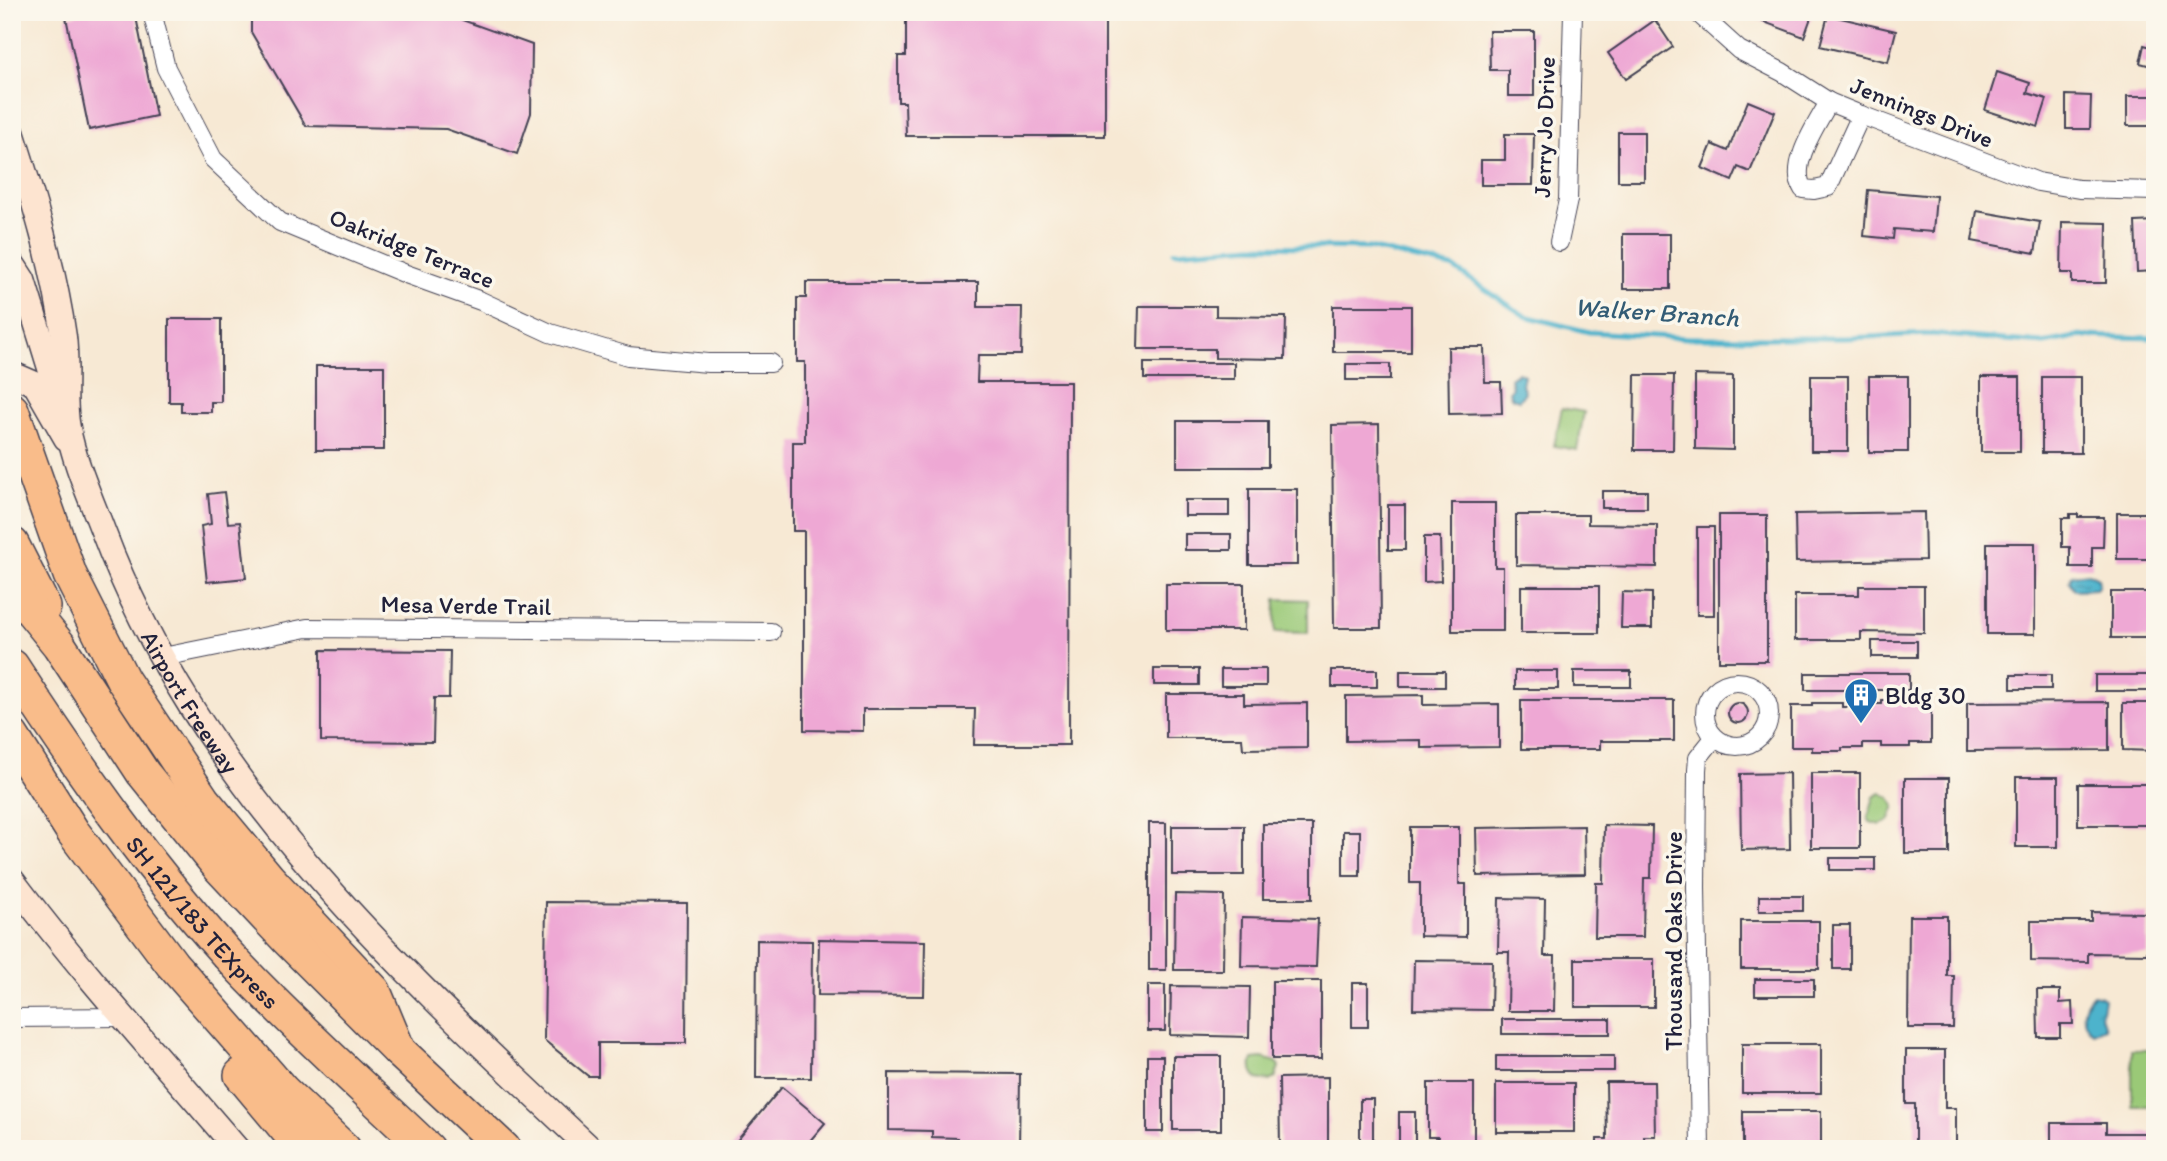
<svg xmlns="http://www.w3.org/2000/svg" width="2167" height="1161" font-family="Itim,sans-serif">
	<defs>
		<pattern id="water-ripples" width="26" height="14" patternUnits="userSpaceOnUse" patternTransform="scale(1.75)"><rect width="26" height="14" fill="#4db3cc"/><path d="M2 4q2-2 4 0t4 0M15 11q2-2 4 0t4 0" fill="none" stroke="#4091a7"/></pattern>
	</defs>
	<rect width="100%" height="100%" fill="#fbf7ec"/>
	<filter id="ink" filterUnits="userSpaceOnUse"><feTurbulence type="fractalNoise" baseFrequency=".0143" numOctaves="2"/><feDisplacementMap in="SourceGraphic" scale="14" xChannelSelector="R" yChannelSelector="G"/><feConvolveMatrix kernelMatrix="1 2 1 2 8 2 1 2 1" color-interpolation-filters="sRGB"/></filter>
	<filter id="wash" filterUnits="userSpaceOnUse"><feTurbulence type="fractalNoise" baseFrequency=".00686" numOctaves="4" result="noise"/><feDisplacementMap in="SourceGraphic" scale="28" xChannelSelector="R" yChannelSelector="G"/><feGaussianBlur stdDeviation="1.57" result="paint"/><feColorMatrix in="noise" values="0 0 0 0 0 0 0 0 0 0 0 0 0 0 0 0 0 1.4 0 .05"/><feComposite in="paint" operator="in"/></filter>
	<g filter="url(#wash)">
		<rect width="100%" height="100%" fill="#f7e9d4"/>
		<g fill="#9ac977" stroke="#5e7659" stroke-width="2">
			<polygon points="1562,408 1584,412 1577,450 1554,446"/>
			<polygon points="1276,599 1308,600 1308,633 1275,632"/>
			<polygon points="1881,793 1890,798 1895,806 1889,821 1880,825 1870,822 1868,817 1874,797"/>
			<rect x="2132" y="1050" width="23" height="56"/>
			<path d="M1262,1058L1277,1062L1279,1067L1275,1078L1269,1081L1257,1079C1252,1072 1250,1067 1253,1059Z"/>
		</g>
		<g fill="url(#water-ripples)" stroke="#386a84" stroke-width="2">
			<polygon points="1518,372 1524,375 1522,385 1525,392 1519,400 1512,398 1509,392 1512,387 1510,378"/>
			<polygon points="2088,573 2098,578 2099,585 2096,589 2074,590 2069,581 2072,575"/>
			<path d="M2093,994L2101,996L2104,999L2101,1016L2105,1028L2093,1033C2080,1022 2081,1006 2093,994Z"/>
		</g>
		<g fill="none" stroke-linecap="round" stroke-linejoin="round">
			<polyline stroke="#4db3cc" stroke-width="5" points="1174,252 1253,246 1369,248 1452,267 1525,316 1589,332 1688,338 1846,338 1930,334 2044,343 2081,336 2155,338"/>
		</g>
		<g id="blocks">
			<g fill="#eea8d4">
				<polygon points="89,12 135,12 156,116 89,130 66,17"/>
				<polygon points="251,12 440,12 532,45 531,113 517,154 446,129 306,126 251,32"/>
				<polygon points="906,12 1105,12 1105,136 906,136 905,102 898,102 898,56 906,56"/>
				<polygon points="1758,12 1813,12 1804,37 1756,19"/>
				<polygon points="1828,15 1896,31 1888,62 1820,46"/>
				<polygon points="1655,20 1673,47 1626,79 1608,53"/>
				<polygon points="1489,31 1534,31 1534,96 1508,96 1508,70 1490,70"/>
				<polygon points="2144,45 2155,48 2155,67 2140,63"/>
				<polygon points="1997,72 2030,83 2027,93 2047,99 2038,127 1985,110"/>
				<polygon points="2066,95 2091,96 2090,129 2066,129"/>
				<rect x="2127" y="96" width="28" height="30"/>
				<polygon points="1748,101 1775,112 1750,172 1738,167 1732,181 1702,168 1712,144 1728,151"/>
				<rect x="1618" y="132" width="26" height="49"/>
				<polygon points="1505,134 1534,134 1533,185 1481,185 1481,160 1505,160"/>
				<polygon points="1868,190 1936,196 1933,232 1894,229 1893,239 1864,236"/>
				<polygon points="1977,211 2040,222 2035,253 1972,241"/>
				<polygon points="2155,221 2155,271 2137,272 2135,222"/>
				<polygon points="2062,222 2107,223 2106,283 2072,283 2072,273 2061,273"/>
				<rect x="1623" y="234" width="47" height="55"/>
				<polygon points="806,282 978,282 978,307 1022,307 1021,355 978,355 977,382 1070,382 1069,745 974,745 975,709 863,709 863,731 804,730 804,531 793,531 793,442 805,442 805,362 797,362 797,298 806,298"/>
				<polygon points="1139,306 1216,306 1216,316 1286,317 1285,359 1215,358 1215,349 1138,349"/>
				<rect x="1333" y="306" width="78" height="46"/>
				<polygon points="169,319 221,319 221,402 211,402 211,412 181,412 181,402 169,402"/>
				<polygon points="1448,347 1484,347 1485,382 1501,382 1502,413 1449,414"/>
				<rect x="1144" y="363" width="90" height="16"/>
				<rect x="1346" y="364" width="44" height="16"/>
				<rect x="316" y="366" width="68" height="84"/>
				<polygon points="1635,375 1674,375 1673,450 1634,450"/>
				<polygon points="1695,375 1733,376 1733,450 1695,449"/>
				<rect x="1811" y="376" width="37" height="75"/>
				<rect x="1869" y="376" width="39" height="76"/>
				<rect x="1981" y="377" width="39" height="75"/>
				<rect x="2042" y="377" width="39" height="76"/>
				<rect x="1177" y="421" width="91" height="46"/>
				<polygon points="1379,424 1381,628 1334,628 1332,425"/>
				<rect x="1249" y="489" width="48" height="76"/>
				<rect x="1602" y="491" width="45" height="17"/>
				<polygon points="224,492 228,523 240,522 246,578 207,582 201,526 211,524 208,494"/>
				<rect x="1185" y="500" width="44" height="16"/>
				<polygon points="1452,503 1495,503 1495,567 1503,567 1503,631 1452,631"/>
				<rect x="1388" y="505" width="17" height="45"/>
				<polygon points="1924,512 1925,560 1796,562 1795,514"/>
				<rect x="2117" y="513" width="38" height="46"/>
				<polygon points="2070,514 2078,514 2078,517 2104,517 2103,547 2092,547 2092,567 2070,567 2070,547 2062,547 2062,518 2070,518"/>
				<polygon points="1516,515 1588,515 1588,524 1657,525 1657,567 1516,565"/>
				<rect x="1719" y="515" width="48" height="146"/>
				<rect x="1697" y="527" width="17" height="88"/>
				<rect x="1185" y="534" width="46" height="16"/>
				<polygon points="1424,537 1440,537 1441,581 1424,582"/>
				<rect x="1987" y="543" width="48" height="91"/>
				<rect x="1166" y="584" width="78" height="46"/>
				<rect x="1521" y="586" width="78" height="47"/>
				<polygon points="1859,586 1924,586 1924,633 1861,632 1861,640 1795,640 1795,595 1859,595"/>
				<polygon points="1622,592 1652,593 1652,628 1621,628"/>
				<rect x="2111" y="592" width="44" height="46"/>
				<rect x="1872" y="641" width="45" height="16"/>
				<polygon points="321,650 450,651 449,698 434,698 433,742 321,741"/>
				<rect x="1154" y="669" width="45" height="16"/>
				<rect x="1221" y="669" width="45" height="17"/>
				<rect x="1332" y="670" width="45" height="17"/>
				<rect x="1400" y="671" width="45" height="16"/>
				<rect x="1515" y="671" width="43" height="18"/>
				<rect x="1574" y="671" width="57" height="16"/>
				<rect x="1805" y="673" width="104" height="17"/>
				<rect x="2011" y="675" width="40" height="14"/>
				<rect x="2095" y="675" width="60" height="16"/>
				<polygon points="1166,694 1244,694 1244,704 1307,703 1307,748 1243,749 1242,738 1166,738"/>
				<polygon points="1423,695 1423,705 1499,704 1499,747 1421,748 1421,740 1346,741 1346,696"/>
				<polygon points="1521,700 1674,700 1674,741 1600,741 1600,749 1521,749"/>
				<polygon points="1882,700 1911,700 1911,704 1931,704 1931,743 1910,743 1910,747 1881,747 1881,743 1863,743 1863,748 1842,748 1842,751 1812,751 1812,747 1791,747 1791,706 1812,706 1812,703 1842,703 1842,707 1861,707 1861,704 1882,704"/>
				<polygon points="2109,702 2109,750 1967,751 1967,703"/>
				<circle cx="1738" cy="713" r="10"/>
				<polygon points="2123,703 2155,703 2155,751 2123,750"/>
				<polygon points="1789,773 1790,849 1741,850 1740,774"/>
				<rect x="1811" y="773" width="49" height="75"/>
				<rect x="2016" y="777" width="42" height="70"/>
				<rect x="1905" y="778" width="44" height="75"/>
				<rect x="2078" y="784" width="77" height="41"/>
				<rect x="1149" y="823" width="17" height="147"/>
				<rect x="1263" y="824" width="49" height="75"/>
				<polygon points="1604,825 1652,826 1651,878 1644,878 1643,937 1595,937 1596,883 1603,883"/>
				<rect x="1172" y="826" width="72" height="49"/>
				<polygon points="1584,826 1585,874 1477,876 1476,828"/>
				<polygon points="1410,827 1459,827 1459,884 1466,884 1466,937 1420,936 1420,883 1410,883"/>
				<rect x="1343" y="831" width="17" height="45"/>
				<rect x="1830" y="858" width="45" height="12"/>
				<polygon points="1175,894 1224,895 1223,970 1174,970"/>
				<rect x="1759" y="896" width="44" height="15"/>
				<polygon points="1499,898 1545,899 1544,956 1555,956 1554,1011 1508,1011 1509,952 1498,952"/>
				<polygon points="546,902 687,903 686,1043 598,1043 598,1076 588,1076 544,1040"/>
				<polygon points="2091,912 2147,913 2147,954 2088,953 2088,962 2031,961 2031,921 2091,921"/>
				<polygon points="1909,916 1947,916 1947,976 1954,976 1953,1028 1908,1028"/>
				<polygon points="1242,917 1318,919 1316,967 1241,966"/>
				<rect x="1741" y="921" width="78" height="48"/>
				<rect x="1833" y="925" width="17" height="44"/>
				<polygon points="819,939 925,941 924,996 818,995"/>
				<polygon points="757,940 812,941 811,1078 756,1078"/>
				<rect x="1575" y="959" width="79" height="48"/>
				<polygon points="1414,960 1492,961 1491,1010 1413,1009"/>
				<rect x="1755" y="979" width="59" height="17"/>
				<rect x="1272" y="981" width="49" height="78"/>
				<rect x="1352" y="983" width="16" height="44"/>
				<rect x="1148" y="985" width="17" height="46"/>
				<polygon points="1171,986 1250,987 1249,1037 1170,1035"/>
				<polygon points="2037,990 2060,990 2060,1003 2072,1002 2073,1024 2060,1024 2060,1037 2038,1037"/>
				<rect x="1502" y="1019" width="108" height="15"/>
				<rect x="1742" y="1044" width="79" height="49"/>
				<polygon points="1906,1050 1945,1050 1945,1108 1956,1108 1956,1149 1915,1149 1915,1104 1906,1104"/>
				<rect x="1147" y="1056" width="16" height="76"/>
				<rect x="1173" y="1056" width="48" height="74"/>
				<rect x="1496" y="1056" width="118" height="15"/>
				<polygon points="889,1073 1020,1074 1019,1149 958,1149 958,1138 932,1137 932,1131 889,1130"/>
				<polygon points="1328,1077 1328,1149 1280,1149 1279,1078"/>
				<polygon points="1606,1082 1654,1082 1655,1136 1644,1136 1645,1149 1597,1149 1597,1139 1607,1139"/>
				<polygon points="1428,1083 1474,1083 1474,1140 1485,1140 1485,1149 1438,1149 1438,1137 1428,1137"/>
				<rect x="1496" y="1083" width="78" height="49"/>
				<polygon points="782,1087 825,1123 803,1149 730,1149"/>
				<rect x="1360" y="1099" width="13" height="43"/>
				<rect x="1743" y="1111" width="78" height="38"/>
				<rect x="1399" y="1112" width="16" height="37"/>
				<polygon points="2051,1123 2106,1123 2106,1133 2155,1133 2155,1149 2051,1149"/>
			</g>
		</g>
	</g>
	<g filter="url(#ink)">
		<use href="#blocks" fill-opacity="0" stroke="#424052" stroke-width="2"/>
		<g fill="none" stroke-linecap="round" stroke-linejoin="round">
			<g stroke="#424052" stroke-width="20">
				<g id="street">
					<polyline points="152,12 166,68 213,159 280,222 406,274 481,301 550,333 628,356 708,363 771,363"/>
					<polyline points="1697,12 1739,50 1782,72 1829,102 1861,115 2038,182 2079,189 2155,191"/>
					<path d="M1829,102C1817,124 1788,165 1803,189L1814,190L1828,187L1861,115"/>
					<polyline points="1559,242 1568,200 1573,12"/>
					<polyline points="163,657 307,628 771,632"/>
					<circle cx="1737" cy="714" r="32"/>
					<polyline points="12,1018 123,1017"/>
					<polyline points="1700,1149 1696,887 1697,770 1698,758 1714,738"/>
				</g>
			</g>
			<g stroke="#424052" stroke-width="27">
				<g id="secondary">
					<path id="s1" d="M12,132C34,201 54,266 64,337C68,367 62,399 68,428C74,462 91,499 103,531C199,785 398,968 591,1149"/>
					<polyline points="12,263 23,280 57,391"/>
					<polyline points="12,374 35,384 66,438"/>
					<path d="M12,880C82,973 161,1060 237,1149"/>
				</g>
			</g>
			<g stroke="#424052" stroke-width="36">
				<g id="highway">
					<polyline points="12,410 70,575 123,680 203,800 269,879 374,991 399,1051"/>
					<polyline points="12,544 44,607"/>
					<polyline points="12,587 59,645 143,773 219,867 286,938 399,1051 504,1149"/>
					<path id="s2" d="M12,666C81,772 154,876 240,968C300,1031 365,1089 428,1149"/>
					<polyline points="12,736 73,832 172,964 283,1091 344,1149"/>
					<polyline points="241,1075 303,1149"/>
				</g>
			</g>
			<use href="#street" stroke="#fff" stroke-width="18"/>
			<use href="#secondary" stroke="#fde4d0" stroke-width="24"/>
			<use href="#highway" stroke="#f9bc8a" stroke-width="33"/>
		</g>
	</g>
	<defs>
		<g id="building-pin" transform="scale(1.75)"><path d="M0 17L-7.5 6A9.5 9.5 0 1 1 7.5 6Z" fill="#1f6fb2" stroke="#fbf7ec"/><path d="M-4-6H4V6H1V3H-1V6H-4ZM-2.5-4.3h1.7v1.8h-1.7ZM.8-4.3h1.7v1.8H.8ZM-2.5-1h1.7V.8h-1.7ZM.8-1h1.7V.8H.8Z" fill="#fff"/></g>
	</defs>
	<g fill-rule="evenodd">
		<use href="#building-pin" x="1861" y="695"/>
	</g>
	<g text-anchor="middle" dominant-baseline="central" stroke-width="7" stroke-linejoin="round" paint-order="stroke">
		<g font-size="24" fill="#22223b" stroke="#fbf7ec">
			<text transform="translate(1922 112) rotate(22)">Jennings Drive</text>
			<text transform="translate(1544 127) rotate(-88)">Jerry Jo Drive</text>
			<text transform="translate(412 248) rotate(22)">Oakridge Terrace</text>
			<text transform="translate(466 605) rotate(1)">Mesa Verde Trail</text>
			<text stroke="none"><textPath href="#s1" startOffset="604">Airport Freeway</textPath></text>
			<text stroke="none"><textPath href="#s2" startOffset="320">SH 121/183 TEXpress</textPath></text>
			<text transform="translate(1673 941) rotate(-90)">Thousand Oaks Drive</text>
		</g>
		<g font-size="24" fill="#22223b" stroke="#fbf7ec" text-anchor="start">
			<text x="1885" y="695">Bldg 30</text>
		</g>
		<g font-size="26" font-style="italic" fill="#335c75" stroke="#fbf7ec">
			<text transform="translate(1657 312) rotate(4)">Walker Branch</text>
		</g>
	</g>
	<rect width="2167" height="1161" fill="none" stroke="#fbf7ec" stroke-width="42"/>
</svg>
